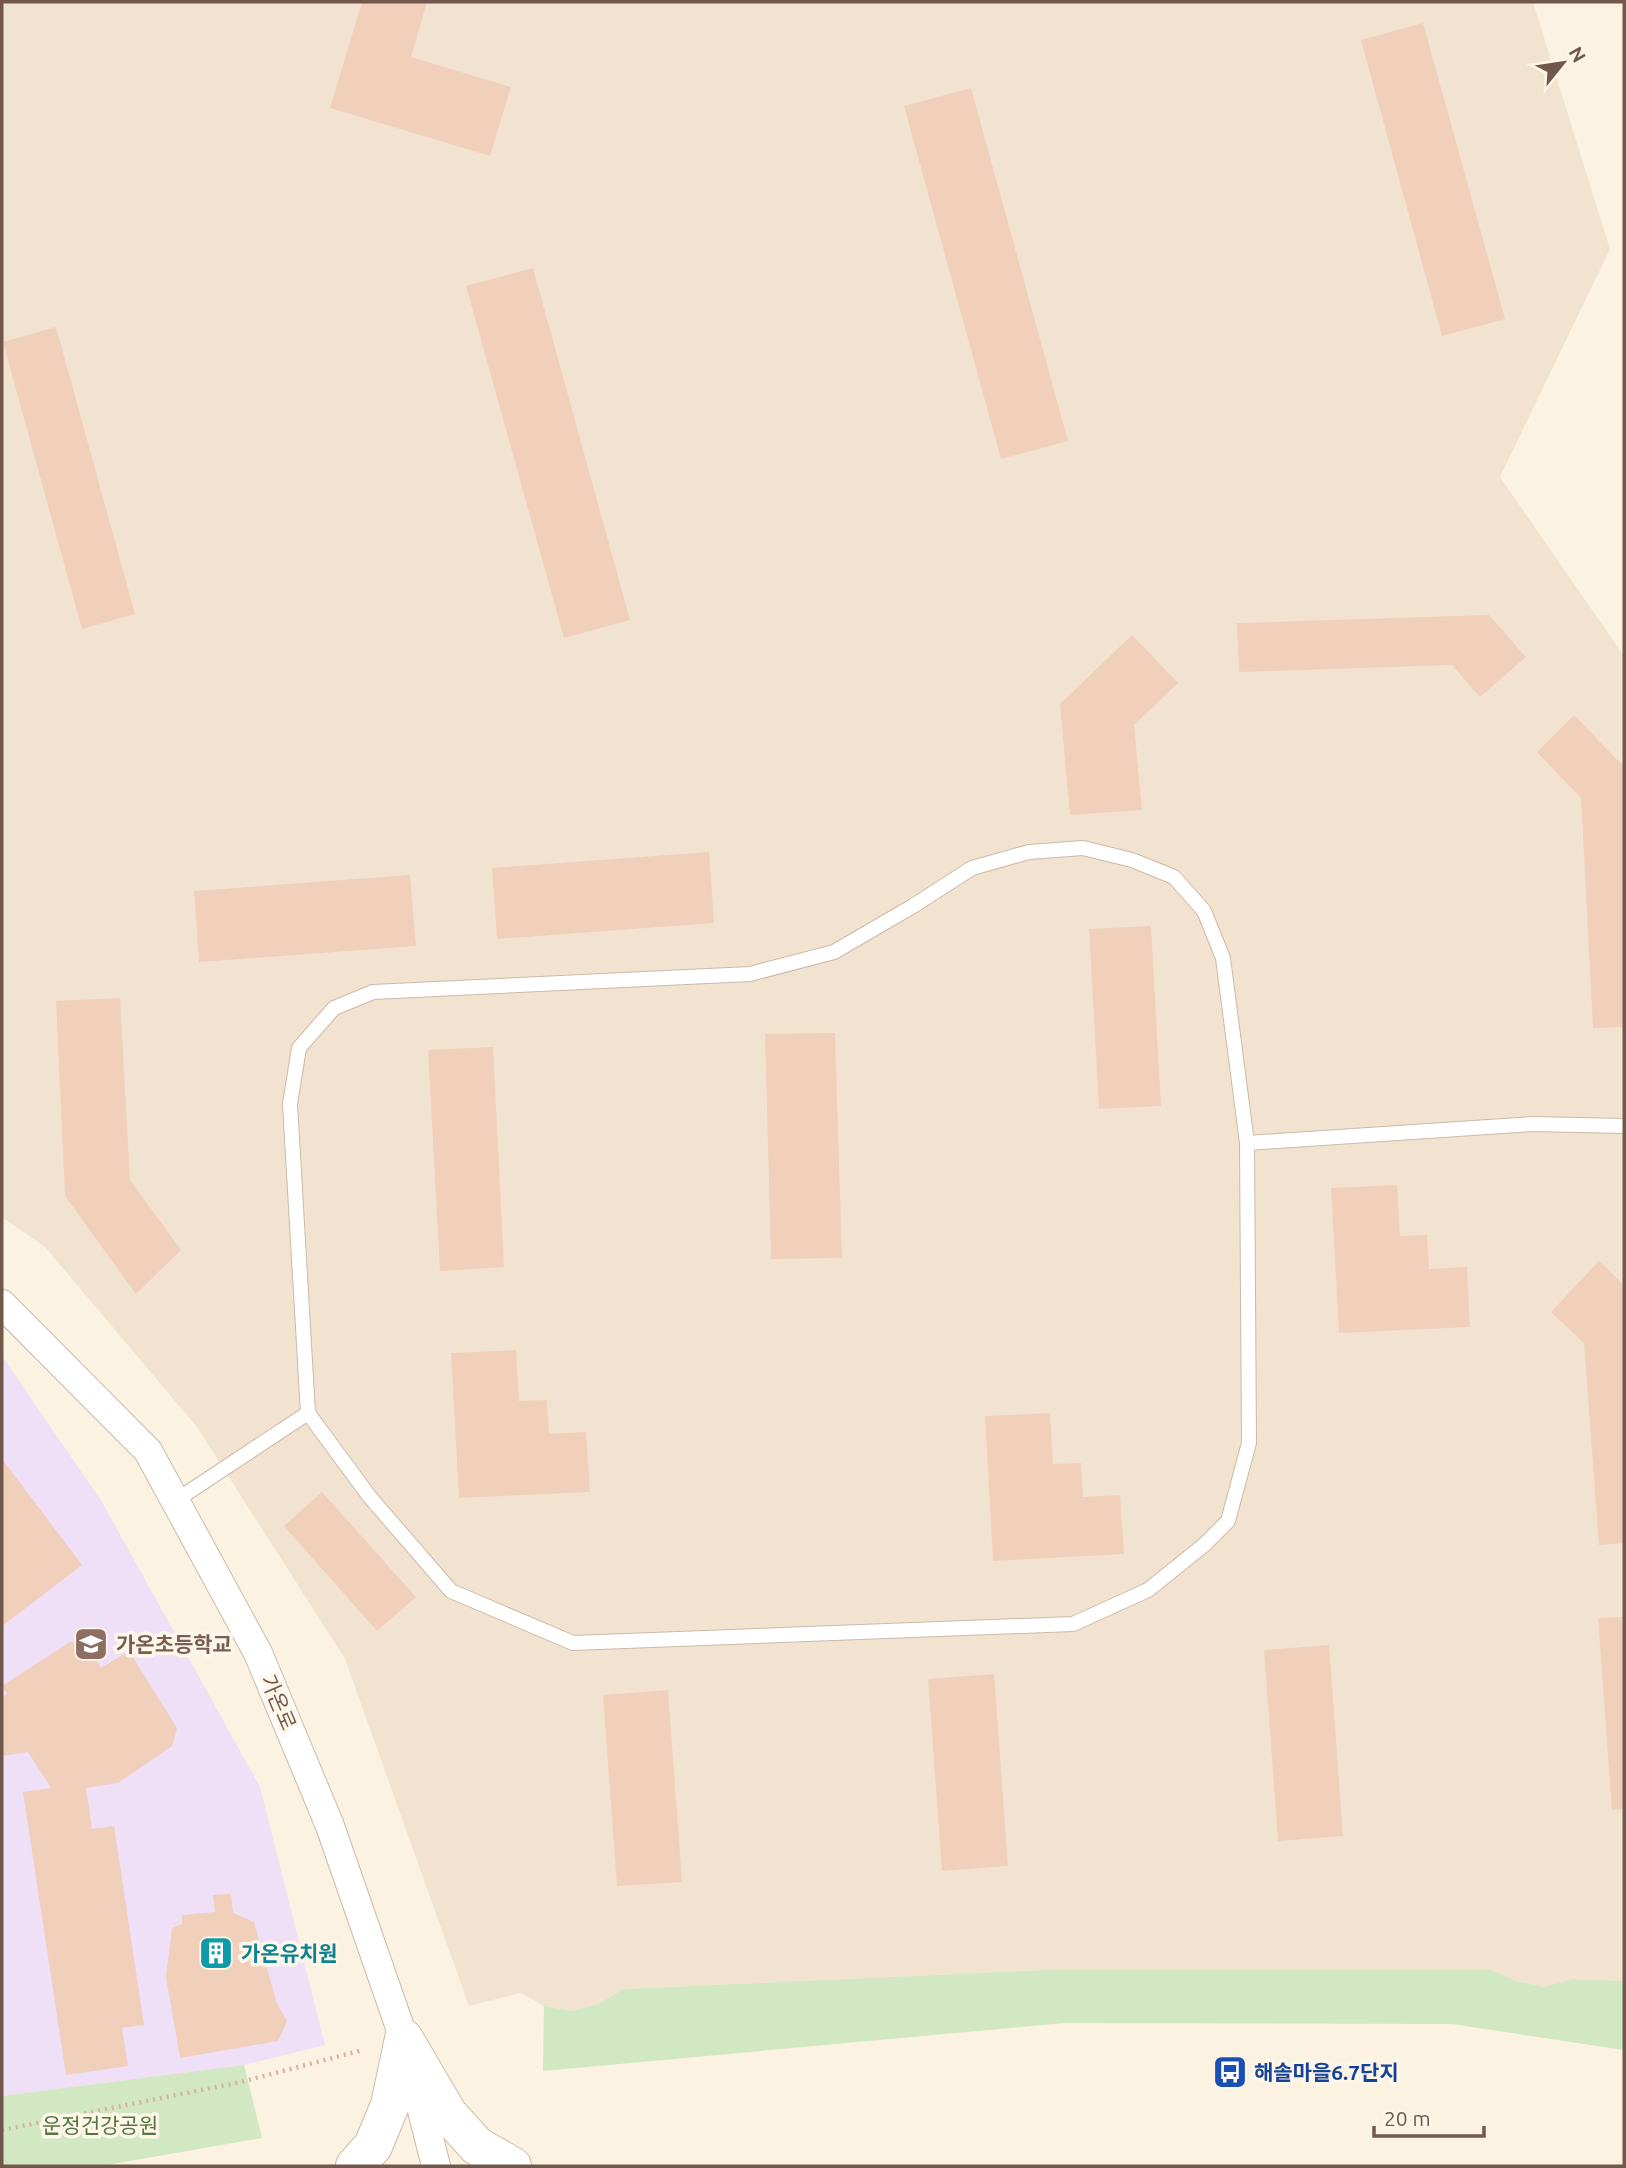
<svg xmlns="http://www.w3.org/2000/svg" width="1626" height="2168" font-family="Ubuntu,'Noto Sans KR',sans-serif">
	<rect width="100%" height="100%" fill="#fbf2e2"/>
	<polygon fill="#f2e3d1" points="2,2 1533,2 1610,249 1500,477 1624,656 1624,1981 1572,1979 1544,1987 1517,1981 1492,1970 1046,1970 623,1989 600,2003 573,2011 544,2006 521,1993 469,2006 345,1659 197,1427 45,1247 2,1217"/>
	<polygon fill="#efdff7" points="2,1356 102,1502 260,1787 325,2045 244,2065 2,2096"/>
	<g fill="#d1e8c2">
		<polygon points="1046,1970 1492,1970 1517,1981 1544,1987 1572,1979 1624,1981 1624,2050 1452,2024 1064,2023 543,2071 544,2006 573,2011 600,2003 623,1989"/>
		<polygon points="244,2065 262,2138 101,2166 2,2166 2,2096"/>
	</g>
	<g fill="#f0d0bb">
		<polygon points="362,2 427,2 411,57 511,87 490,156 330,108"/>
		<polygon points="1423,23 1505,319 1442,336 1361,40"/>
		<polygon points="971,88 1068,441 1001,459 904,106"/>
		<polygon points="533,268 630,620 564,638 466,286"/>
		<polygon points="56,327 135,614 82,629 3,342"/>
		<polygon points="1489,615 1526,657 1480,697 1452,665 1239,672 1237,623"/>
		<polygon points="1132,635 1178,683 1134,725 1142,810 1070,815 1060,704"/>
		<polygon points="1574,715 1624,767 1624,1027 1593,1028 1581,798 1537,752"/>
		<polygon points="709,852 714,923 497,939 492,868"/>
		<polygon points="410,875 416,946 199,962 194,891"/>
		<polygon points="1151,926 1161,1106 1099,1109 1089,929"/>
		<polygon points="120,998 130,1180 181,1250 136,1294 65,1196 56,1001"/>
		<polygon points="835,1033 842,1258 771,1259 765,1034"/>
		<polygon points="493,1047 504,1267 440,1271 428,1050"/>
		<polygon points="1397,1185 1400,1236 1427,1235 1429,1269 1467,1267 1470,1327 1339,1333 1331,1188"/>
		<polygon points="1599,1261 1624,1285 1624,1543 1599,1545 1584,1343 1551,1312"/>
		<polygon points="516,1350 519,1401 547,1400 549,1434 586,1432 590,1492 459,1498 451,1353"/>
		<polygon points="1050,1413 1053,1464 1081,1463 1083,1497 1120,1495 1124,1554 993,1561 985,1416"/>
		<polygon points="2,1459 82,1565 2,1626"/>
		<polygon points="322,1492 416,1597 377,1631 284,1526"/>
		<polygon points="1624,1617 1624,1809 1612,1810 1598,1618"/>
		<polygon points="70,1642 86,1644 101,1668 129,1651 177,1728 172,1746 118,1783 86,1788 92,1829 114,1826 144,2025 122,2028 128,2066 66,2075 23,1792 51,1788 28,1752 2,1756 2,1697 7,1694 2,1686"/>
		<polygon points="1329,1645 1343,1836 1278,1841 1264,1650"/>
		<polygon points="994,1674 1008,1866 942,1871 928,1679"/>
		<polygon points="668,1690 682,1882 617,1886 603,1695"/>
		<polygon points="231,1894 233,1913 254,1922 277,2004 287,2021 278,2041 180,2058 166,1977 172,1928 182,1924 182,1915 215,1912 213,1895"/>
	</g>
	<g fill="none" stroke-linecap="round" stroke-linejoin="round">
		<g stroke="#ccb9a9" stroke-width="16">
			<g id="lane">
				<polygon points="1083,848 1132,860 1174,877 1204,911 1223,958 1247,1143 1249,1443 1228,1521 1204,1545 1148,1590 1073,1624 573,1643 451,1591 369,1496 308,1413 290,1104 299,1048 334,1008 373,992 750,974 834,952 913,906 972,868 1029,852"/>
				<polyline points="1247,1143 1533,1124 1624,1126"/>
				<polyline points="175,1501 308,1413"/>
			</g>
		</g>
		<g stroke="#ccb9a9" stroke-width="30">
			<polyline id="street" points="2,1304 148,1451 258,1653 330,1826 404,2039 436,2166"/>
		</g>
		<g stroke="#d1bbaa" stroke-width="40">
			<g id="secondary">
				<polyline points="404,2039 448,2114 477,2146 512,2166"/>
				<polyline points="355,2166 373,2146 390,2105 404,2039"/>
			</g>
		</g>
		<polyline stroke="#d4b49e" stroke-width="4.5" stroke-dasharray="2 5" stroke-linecap="butt" points="2,2130 241,2082 363,2050"/>
		<use href="#lane" stroke="#fff" stroke-width="14"/>
		<use href="#street" stroke="#fff" stroke-width="28"/>
		<use href="#secondary" stroke="#fff" stroke-width="38"/>
	</g>
	<defs>
		<g id="school-square" transform="scale(1.75)"><rect x="-9" y="-9" width="18" height="18" rx="4" fill="#8d6e63" stroke="#fef6e8"/><path d="M0-5L7-2L0 1L-7-2ZM-4 1L0 2.5L4 1V4Q0 6-4 4Z" fill="#fff"/></g>
		<g id="building-square" transform="scale(1.75)"><rect x="-9" y="-9" width="18" height="18" rx="4" fill="#0f9aa8" stroke="#fef6e8"/><path d="M-4-6H4V6H1V3H-1V6H-4ZM-2.5-4.3h1.7v1.8h-1.7ZM.8-4.3h1.7v1.8H.8ZM-2.5-1h1.7V.8h-1.7ZM.8-1h1.7V.8H.8Z" fill="#fff"/></g>
		<g id="bus-square" transform="scale(1.75)"><rect x="-9" y="-9" width="18" height="18" rx="4" fill="#1a4fb4" stroke="#fef6e8"/><path d="M-5-6H5V4H4V6H2V4H-2V6H-4V4H-5ZM-3.5-4V0h7V-4ZM-3.5 1.2v1.5H-2V1.2ZM2 1.2v1.5H3.5V1.2Z" fill="#fff"/></g>
	</defs>
	<g fill-rule="evenodd">
		<use href="#school-square" x="91" y="1644"/>
		<use href="#building-square" x="216" y="1953"/>
		<use href="#bus-square" x="1230" y="2072"/>
	</g>
	<g text-anchor="middle" dominant-baseline="central" stroke-width="7" stroke-linejoin="round" paint-order="stroke">
		<g font-size="21" font-weight="bold" fill="#785e54" stroke="#fef6e8" text-anchor="start">
			<text x="116" y="1644">가온초등학교</text>
		</g>
		<g font-size="21" fill="#72584a" stroke="#fef6e8">
			<text transform="translate(279 1702) rotate(67)">가온로</text>
		</g>
		<g font-size="21" font-weight="bold" fill="#0d838f" stroke="#fef6e8" text-anchor="start">
			<text x="241" y="1953">가온유치원</text>
		</g>
		<g font-size="21" font-weight="bold" fill="#164399" stroke="#fef6e8" text-anchor="start">
			<text x="1254" y="2072">해솔마을6.7단지</text>
		</g>
		<g font-size="21" fill="#527842" stroke="#fef6e8">
			<text x="100" y="2125">운정건강공원</text>
		</g>
	</g>
	<rect width="1626" height="2168" fill="none" stroke="#72584a" stroke-width="7"/>
	<g transform="translate(1563 63) rotate(60)" stroke="#fef6e8" stroke-width="5" paint-order="stroke">
	<path d="M0-5L12 26L0 18L-12 26Z" fill="#72584a"/>
	<text y="-10" font-size="19" font-weight="bold" text-anchor="middle" fill="#72584a">N</text>
	</g>
	<path d="M1374 2126v10h110v-10" fill="none" stroke="#72584a" stroke-width="3.5"/>
	<text x="1384" y="2126" font-size="21" fill="#72584a" stroke="#fef6e8" stroke-width="5" paint-order="stroke">20 m</text>
</svg>
